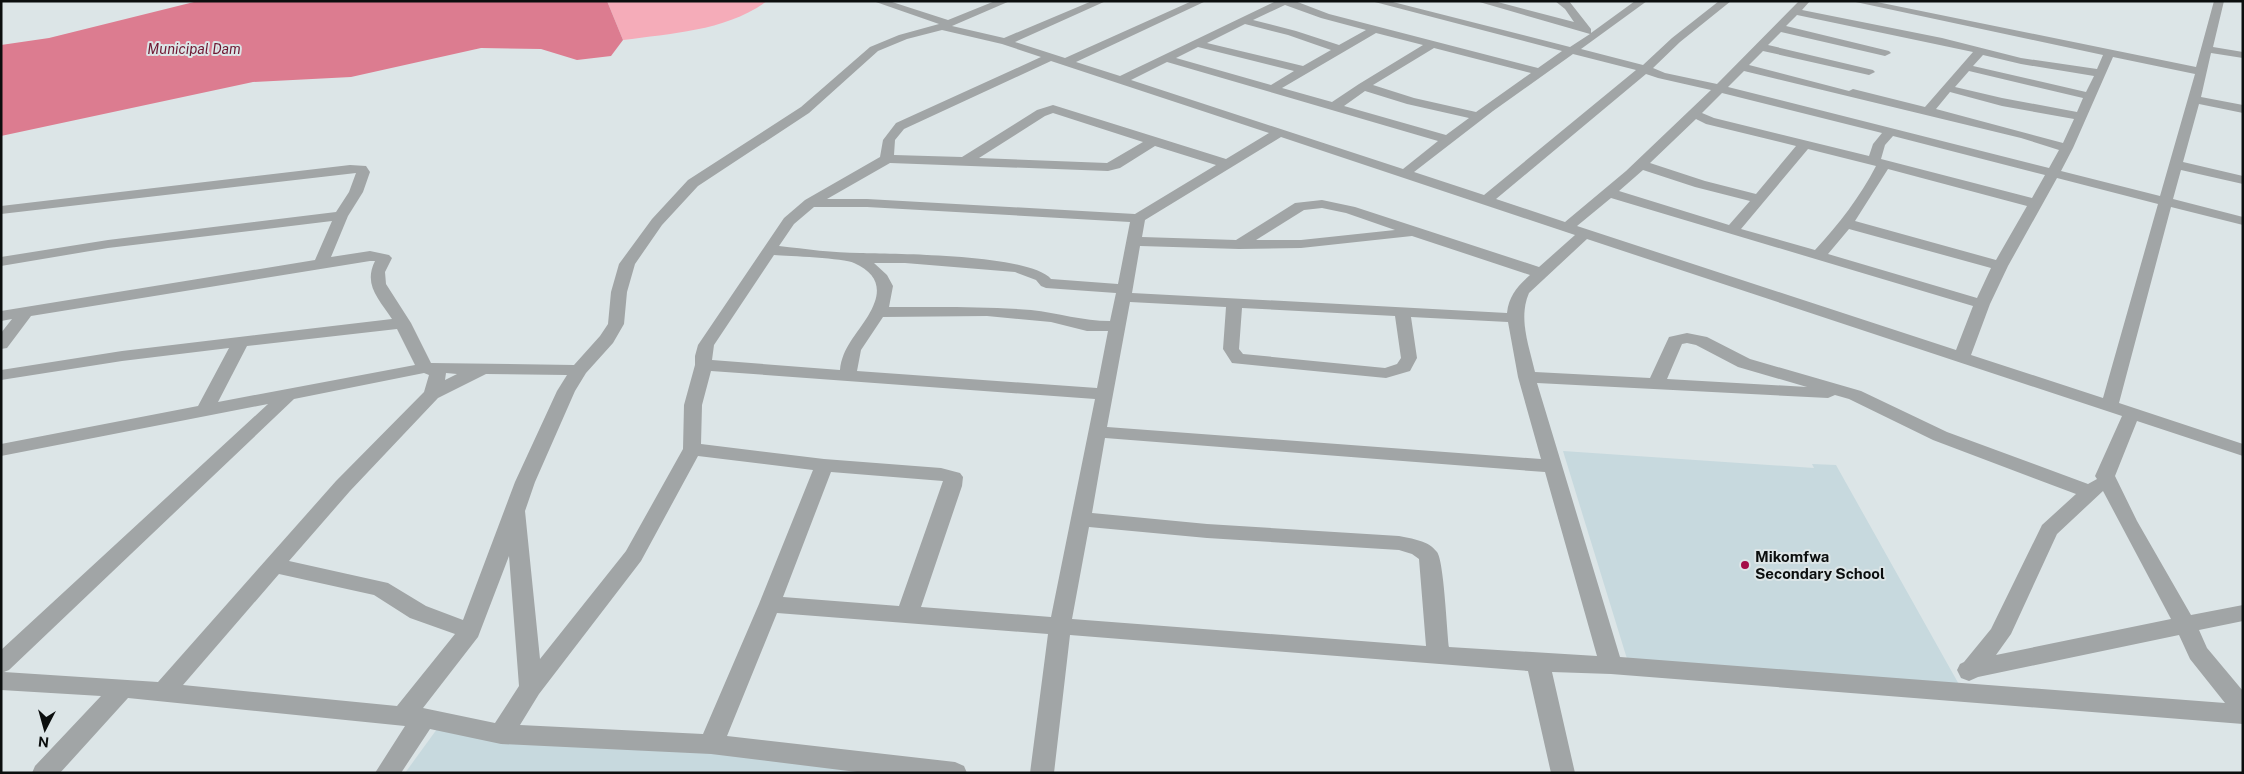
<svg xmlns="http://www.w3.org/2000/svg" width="2244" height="774" font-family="'Public Sans',sans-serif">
	<rect width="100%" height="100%" fill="#dce5e7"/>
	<g fill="#c7d9de">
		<polygon points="1563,451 1814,468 1812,464 1836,465 1961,688 1628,662"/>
		<polygon points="437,729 940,773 405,773"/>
	</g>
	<path fill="#f5acb9" d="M607,1H767C726,31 672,33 623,40Z"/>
	<polygon fill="#dc7c90" points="198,1 607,1 623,40 611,56 577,60 541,49 481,48 351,77 253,82 1,136 1,45 49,38"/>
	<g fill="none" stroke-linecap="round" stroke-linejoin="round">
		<path fill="#a1a5a6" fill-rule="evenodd" d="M873,1H889L948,20L995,1H1010L952,26L1004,38L1092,1H1106L1015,42L1065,58L1192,1H1206L1076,62L1120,76L1276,1H1295L1329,14L1538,68L1562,51L1371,1H1389L1570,47L1590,34L1476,1H1494L1574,22L1565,9L1555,1H1569L1591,29V33L1635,1H1647L1581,49L1643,65L1672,38L1719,1H1731L1680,42L1653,68L1665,73L1717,84L1799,1H1810L1802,10L1942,38L2021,58L2097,69L2103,55L1851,1H1872L2196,67L2214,1H2224L2213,47L2243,52V58L2211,53L2201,97L2243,105V113L2199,104L2183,162L2243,176V184L2181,170L2173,199L2243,217V225L2171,207L2119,403L2243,444V456L2137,421L2115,476L2137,521L2191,615L2243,605V621L2199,630L2207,648L2243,691V724L1611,674L1552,672L1575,773H1551L1528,671L1070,635L1054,773H1030L1048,634L777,613L727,736L955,762L964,766L967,773H865L711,754L501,744L430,729L401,773H375L405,726L128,698L60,773H32L35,766L101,696L1,690V650L268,404L1,456V444L198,406L229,348L122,361L1,380V370L122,351L392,319C379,299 363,285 375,261H370L31,316L7,348L1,349V333L12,319L1,321V311L315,260L332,221L108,248L1,266V257L108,240L336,212L349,192L356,173L1,214V206L350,165L366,166L370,172L363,192L348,216L331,257L370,251L389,255L392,258L385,272L386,284L411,323L431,363L574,365L600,336L608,324L611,292L619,264L652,219L688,180L801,107L870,47L899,35L939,24ZM1285,5L1321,18L1366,30L1339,45L1296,31L1253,20ZM1797,15L1973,52L1925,107L1853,89L1849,91L1749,65L1763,51L1869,75L1875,72L1873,70L1768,45L1781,32L1885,56L1891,53L1889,51L1786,26ZM1245,24L1288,35L1331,50L1303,66L1207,43ZM942,30L1002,44L1041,57L896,123L883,140L880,157L805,200L784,218L698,345L695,356V365L684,405L683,449L626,551L540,659L525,511L535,482L575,391L586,373L613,343L624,324L627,292L635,264L662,225L698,186L809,113L878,51L907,39ZM1376,33L1423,45L1359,84L1332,102L1282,88ZM1198,47L1294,71L1271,85L1176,58ZM1434,48L1531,73L1476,112L1414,98L1373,85ZM1573,54L1636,70L1484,195L1414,172L1493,111ZM1983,55L2021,64L2094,76L2086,92L1973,66ZM2113,57L2195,74L2160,196L2061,171L2073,148ZM1051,61L1269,133L1226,159L1053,105L1037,110L962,157L894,155L895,140L904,129ZM1167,62L1438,141L1403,169L1131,80ZM1744,71L2021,138L2059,150L2049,168L1728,87ZM1969,71L2083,98L2077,112L2002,98L1955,87ZM1646,74L1658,78L1711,90L1626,171L1565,222L1496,199ZM1365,91L1407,104L1469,118L1446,135L1344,106ZM1950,92L2002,106L2074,119L2063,143L1936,109ZM1722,93L1882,133L1873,144L1869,156L1714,118L1702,113ZM1053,113L1143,142L1107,163L979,158L1045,116ZM1696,119L1706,124L1796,146L1756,194L1705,181L1650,163ZM1893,136L2045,175L2032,198L1881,159L1885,145ZM1281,137L1575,235L1539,267L1355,207L1322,200L1295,203L1236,240L1142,237L1145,220ZM1155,146L1216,165L1135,214L867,199H827L890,163L1108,171L1120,168ZM1808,149L1876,166C1860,197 1839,224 1815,250L1741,229ZM1888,169L2027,206L1996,260L1855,221ZM1643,170L1695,187L1750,201L1729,225L1619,191ZM2057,178L2158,204L2103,398L1971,355L1990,304L2008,266ZM1611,198L1973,306L1956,350L1577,226ZM814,207H867L1130,222L1118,284L1051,279C1029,254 895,254 860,253C833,253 806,249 779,246L794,224ZM1322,208L1346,213L1395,230L1301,240H1256L1304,210ZM1849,229L1991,268L1977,298L1828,254ZM1412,236L1530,275C1518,286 1509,295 1507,313L1132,293L1140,246L1239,249L1301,248ZM1587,239L2122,416L2095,476L2097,479L2088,484L1947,432L1861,391L1750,359L1707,337L1687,333L1669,337L1650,378L1535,372C1529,346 1518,318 1529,293ZM774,255C789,256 844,258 854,263C881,275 882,293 868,316C857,334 842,348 840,370L712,360L714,345ZM874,263H905L1015,272L1036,280L1041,286L1046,288L1116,293L1110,321C1083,321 1058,313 1031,310C983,306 936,307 889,307L893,286L887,275ZM1130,302L1226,307L1223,349L1232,363L1386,378L1410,371L1417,358L1411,317L1508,322L1518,377L1541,459L1107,427ZM1242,308L1395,316L1401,358L1397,364L1385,368L1243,354L1239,349ZM987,316L1051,322L1087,331H1108L1097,388L857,371L861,350L883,317ZM397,329L415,365L218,402L247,346ZM1687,343L1696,345L1738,367L1807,387L1667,379L1682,344ZM711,371L1095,399L1051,617L921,607L962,486L963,477L960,473L941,468L824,459L701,444L702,405ZM424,373L429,375L424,392L336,481L158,682L4,672L9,670L294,399ZM446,373L457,374L445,380ZM486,374L567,375L557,391L515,482L463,620L426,606L388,583L289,561L350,491L438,398ZM1537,383L1828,398L1835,395L1849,399L1933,440L2076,494L2042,525L1991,629L1964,662L1960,664L1957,670L1961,678L1969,681L1978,677L2179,635L2190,659L2225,703L1620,657ZM1105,438L1545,472L1597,656L1449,647C1447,632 1444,561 1437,552C1428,540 1412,539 1399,536L1207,524L1092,513ZM698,456L813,470L759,604L703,734L520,725L539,694L641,561ZM831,472L943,481L899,606L783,597ZM2103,491L2171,619L1996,655L2011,634L2057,534ZM1089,527L1207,538L1399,550L1412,554L1419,559L1426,646L1072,619ZM509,556L519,686L495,723L423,708L478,637ZM279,574L374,595L410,618L455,634L397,706L183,685Z"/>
	</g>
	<circle fill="#a50e48" stroke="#dce5e7" stroke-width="2" cx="1745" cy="565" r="5"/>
	<g text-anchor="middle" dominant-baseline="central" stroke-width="4" stroke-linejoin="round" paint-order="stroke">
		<g font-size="14" font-style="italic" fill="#6e1832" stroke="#dce5e7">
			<text x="194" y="49">Municipal Dam</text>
		</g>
		<g font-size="15" font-weight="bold" fill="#0b0e0e" stroke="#dce5e7" text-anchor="start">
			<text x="1755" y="556">Mikomfwa<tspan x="1755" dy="17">Secondary School</tspan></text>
		</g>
	</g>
	<rect width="2244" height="774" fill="none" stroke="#0b0e0e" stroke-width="5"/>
	<g transform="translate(45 729) rotate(186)" stroke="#dce5e7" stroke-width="4" paint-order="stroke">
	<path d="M0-4L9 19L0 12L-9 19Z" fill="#0b0e0e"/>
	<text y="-8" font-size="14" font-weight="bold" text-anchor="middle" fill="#0b0e0e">N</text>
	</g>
</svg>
